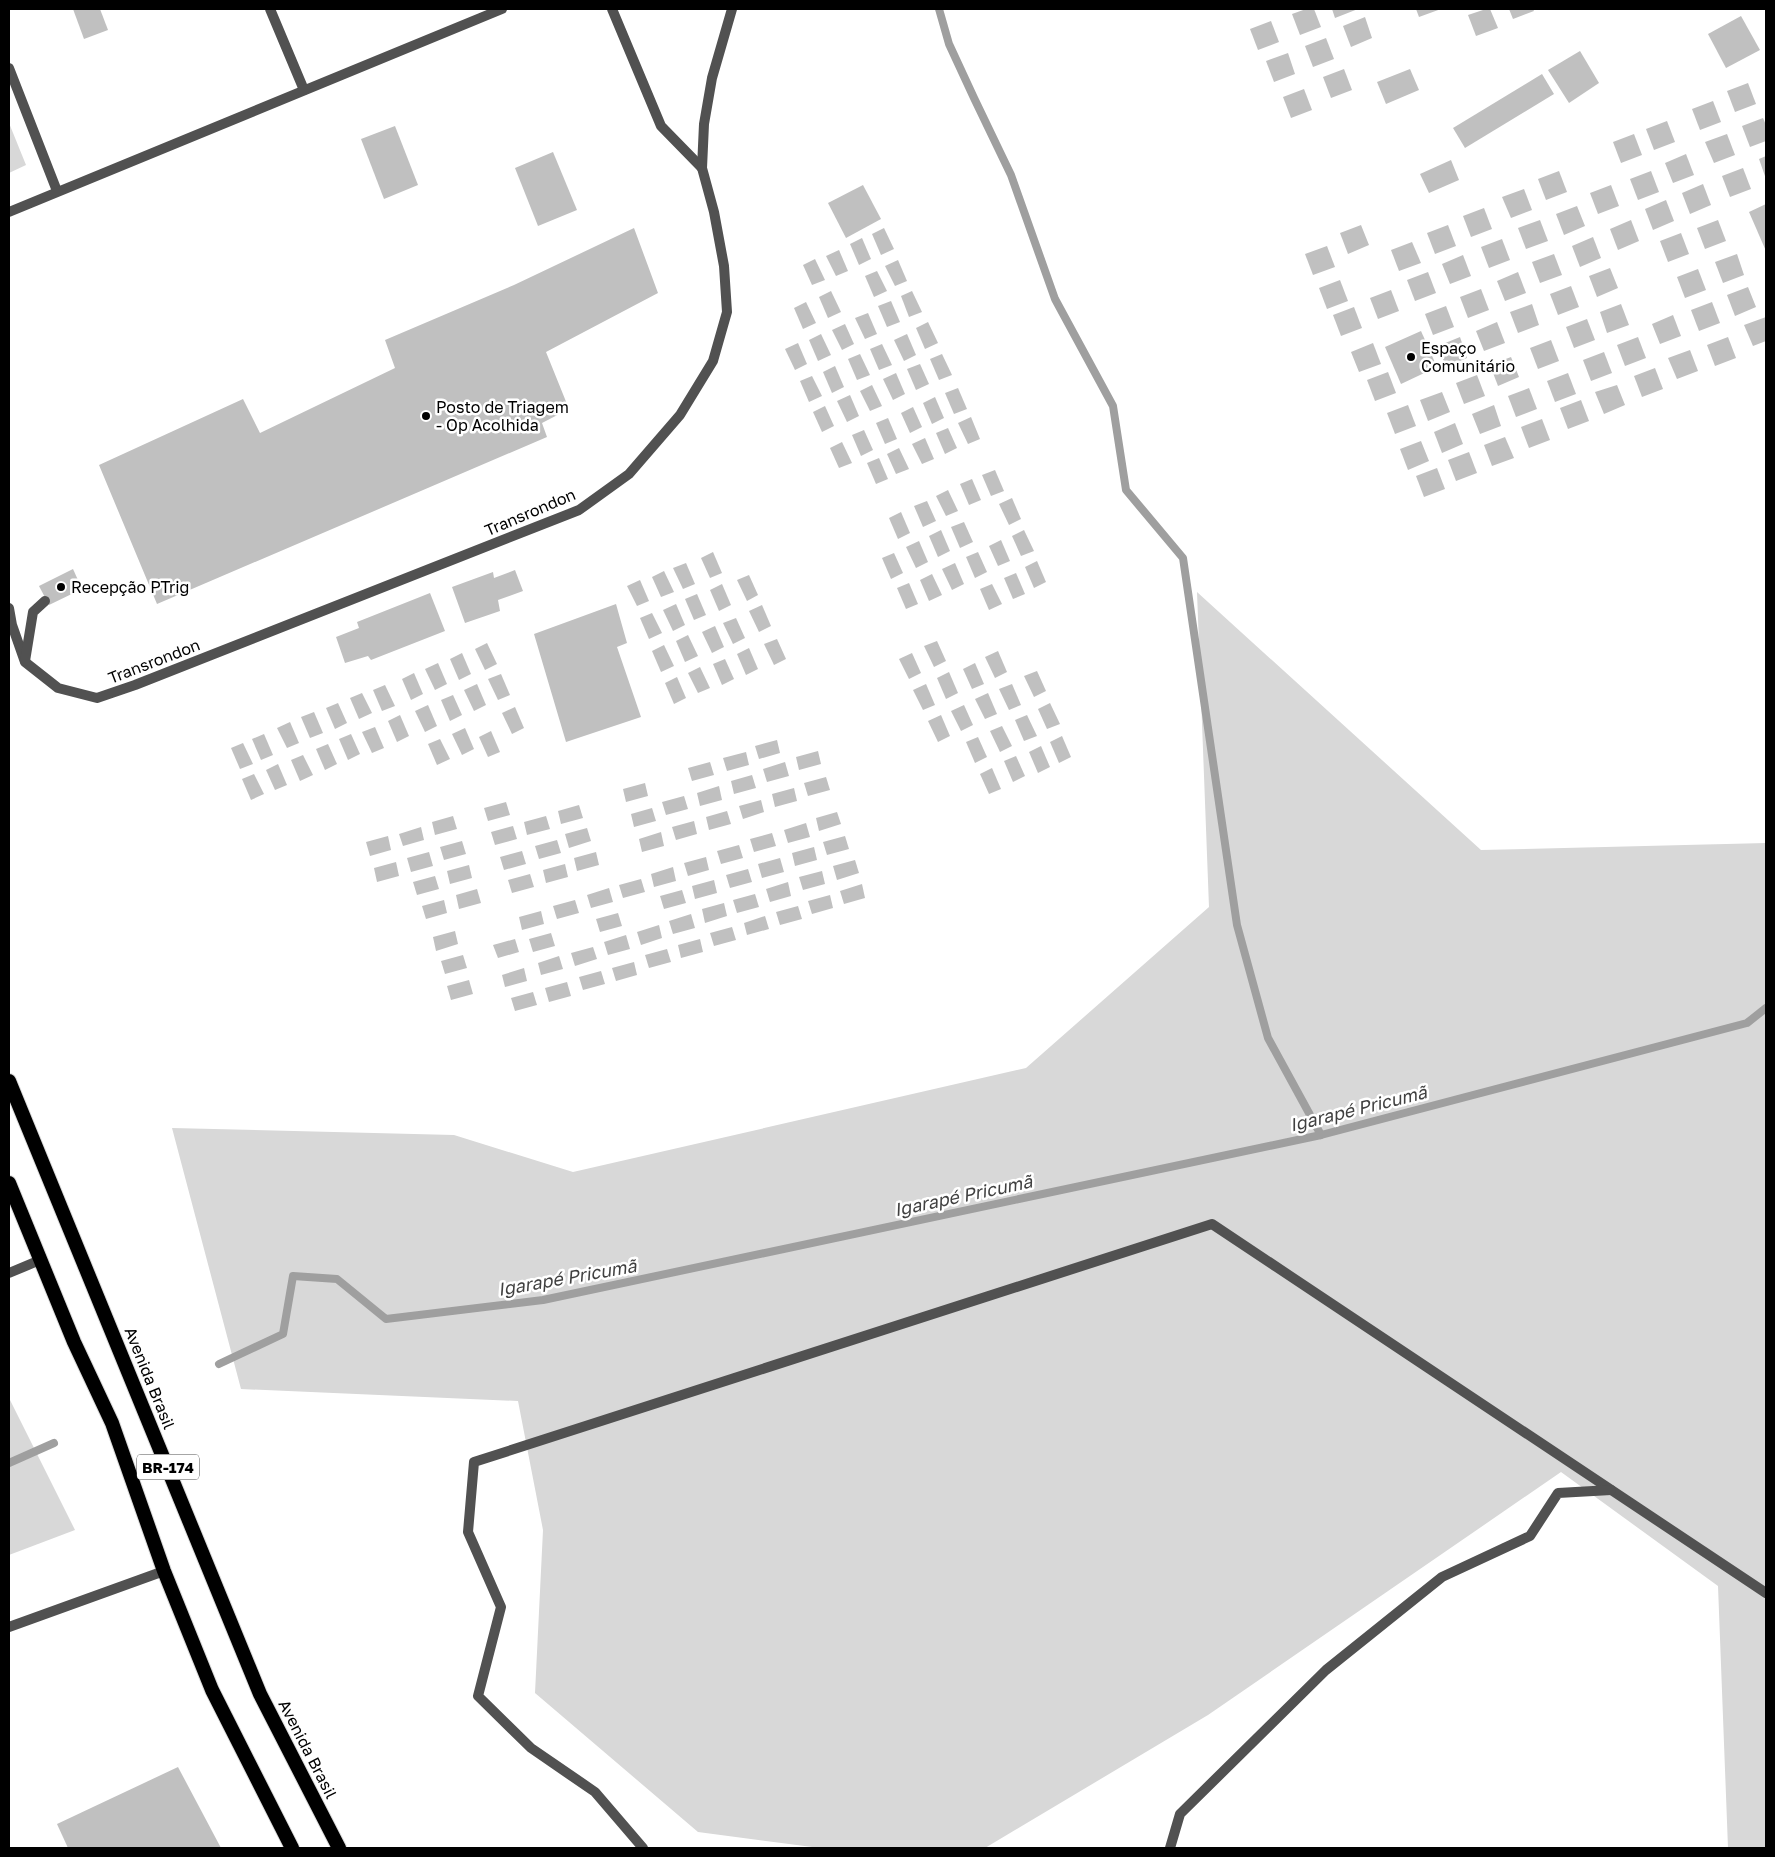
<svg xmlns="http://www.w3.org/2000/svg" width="1775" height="1857" font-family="'Golos Text',sans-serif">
	<rect width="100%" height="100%" fill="#fff"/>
	<g fill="#d8d8d8">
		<polygon points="9,123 26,165 9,173"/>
		<polygon points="1197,592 1481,850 1766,843 1766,1848 1728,1848 1718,1586 1561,1472 1208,1715 985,1848 820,1848 698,1832 535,1693 543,1530 518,1401 241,1389 172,1128 454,1135 573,1172 1026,1068 1209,907"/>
		<polygon points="9,1398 75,1530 9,1555"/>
	</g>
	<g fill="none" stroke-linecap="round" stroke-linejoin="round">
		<g stroke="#9f9f9f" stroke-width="8">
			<polyline points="939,9 949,44 974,98 1011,175 1055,299 1113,406 1126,490 1183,558 1237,925 1268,1038 1321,1135"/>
			<polyline points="219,1364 283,1334 293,1276 337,1279 386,1319 543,1300 1321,1135 1747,1023 1766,1008"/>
			<polyline points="9,1463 54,1443"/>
		</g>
	</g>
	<g fill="#c0c0c0">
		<polygon points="73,9 100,9 108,30 84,39"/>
		<polygon points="1306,9 1314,9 1321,27 1300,35 1292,14"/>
		<polygon points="1332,9 1358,9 1335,18"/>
		<polygon points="1416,9 1441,9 1419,17"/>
		<polygon points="1486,9 1490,9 1498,28 1476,36 1468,15"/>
		<polygon points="1509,9 1533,9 1534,11 1513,19"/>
		<polygon points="1741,16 1760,50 1726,68 1708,34"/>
		<polygon points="1365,17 1372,38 1351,47 1343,26"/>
		<polygon points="1271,21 1279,42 1258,50 1250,29"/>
		<polygon points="1326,38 1334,59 1313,67 1305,46"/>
		<polygon points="1580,51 1599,83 1569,103 1548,70"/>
		<polygon points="1288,53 1295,74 1274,82 1266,61"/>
		<polygon points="1344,69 1352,90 1331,98 1323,77"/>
		<polygon points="1410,69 1419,90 1386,104 1377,82"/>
		<polygon points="1542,74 1554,94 1465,148 1453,128"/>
		<polygon points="1748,83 1756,104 1735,112 1727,91"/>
		<polygon points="1304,89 1312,110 1291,118 1283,97"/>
		<polygon points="1713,101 1721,122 1700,130 1692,109"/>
		<polygon points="1763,118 1766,125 1766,141 1750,147 1742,126"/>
		<polygon points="1667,121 1675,142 1654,150 1646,129"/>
		<polygon points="395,126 418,185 384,199 361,139"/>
		<polygon points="1634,134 1642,155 1621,163 1613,142"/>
		<polygon points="1727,134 1735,155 1714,163 1705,142"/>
		<polygon points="553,152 577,210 538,226 515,168"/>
		<polygon points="1686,154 1694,175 1673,183 1665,163"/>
		<polygon points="1766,156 1766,179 1759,159"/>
		<polygon points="1451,160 1459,180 1429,193 1420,174"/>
		<polygon points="1743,168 1751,189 1730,197 1722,176"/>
		<polygon points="1559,171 1567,192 1546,200 1538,179"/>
		<polygon points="1651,171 1659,192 1638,200 1630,179"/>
		<polygon points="1703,184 1711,205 1690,214 1682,193"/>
		<polygon points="863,185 881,219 846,238 828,203"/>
		<polygon points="1611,185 1619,206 1598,214 1590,193"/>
		<polygon points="1524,189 1532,210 1511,218 1502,197"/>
		<polygon points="1666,200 1674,221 1653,230 1645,209"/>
		<polygon points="1766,204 1766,251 1749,212"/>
		<polygon points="1577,206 1585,226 1564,235 1556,214"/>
		<polygon points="1484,208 1492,229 1471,237 1463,216"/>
		<polygon points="1540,220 1548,241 1526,249 1518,228"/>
		<polygon points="1631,220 1639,241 1618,250 1610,229"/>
		<polygon points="1718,220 1726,241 1705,249 1697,228"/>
		<polygon points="1361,225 1369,245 1348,254 1340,233"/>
		<polygon points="1448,225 1456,246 1435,254 1427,233"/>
		<polygon points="634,228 658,293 546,352 569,409 542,423 547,437 157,604 99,465 243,399 260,433 395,368 385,340 514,285"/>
		<polygon points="884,228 894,249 881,255 872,234"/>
		<polygon points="1681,233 1689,254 1668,262 1660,241"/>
		<polygon points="1593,237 1601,258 1580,267 1572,246"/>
		<polygon points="862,238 871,259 859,265 850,244"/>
		<polygon points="1502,239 1510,260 1489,268 1481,247"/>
		<polygon points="1412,242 1421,263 1399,271 1391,250"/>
		<polygon points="1327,246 1335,267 1313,275 1305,254"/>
		<polygon points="839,250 848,271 836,276 826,256"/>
		<polygon points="1554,254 1562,275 1540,283 1532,262"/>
		<polygon points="1737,254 1744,275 1723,283 1715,262"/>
		<polygon points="1463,255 1471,276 1450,284 1442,264"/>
		<polygon points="815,259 825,280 812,285 803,265"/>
		<polygon points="898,260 907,281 895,286 885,266"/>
		<polygon points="1610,268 1618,288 1597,297 1589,276"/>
		<polygon points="1698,269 1706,290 1685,298 1677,277"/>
		<polygon points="877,271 887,291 874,297 865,276"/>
		<polygon points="1428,272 1436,293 1415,301 1407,280"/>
		<polygon points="1518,272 1526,293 1505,301 1497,281"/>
		<polygon points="1340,280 1348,301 1327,309 1319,288"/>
		<polygon points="1571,286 1579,307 1558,315 1550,294"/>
		<polygon points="1748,287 1756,307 1735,316 1727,295"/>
		<polygon points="1481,289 1489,310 1468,318 1460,297"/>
		<polygon points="1391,290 1399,311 1378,319 1370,298"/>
		<polygon points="831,291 841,312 828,318 819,297"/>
		<polygon points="912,291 922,312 909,317 901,296"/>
		<polygon points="891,301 900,322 887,327 878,306"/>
		<polygon points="806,302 816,323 803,329 794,308"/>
		<polygon points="1712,302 1720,323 1699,331 1691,310"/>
		<polygon points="1532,304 1539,325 1518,333 1510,312"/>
		<polygon points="1621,304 1629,325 1607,333 1600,312"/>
		<polygon points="1446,306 1454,327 1433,335 1425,314"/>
		<polygon points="1354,307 1362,328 1341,336 1333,315"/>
		<polygon points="868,313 877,334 865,339 855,318"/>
		<polygon points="1673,315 1681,336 1660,344 1652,324"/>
		<polygon points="1766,317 1766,341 1753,346 1744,325"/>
		<polygon points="1587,319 1595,340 1574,348 1566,327"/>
		<polygon points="928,322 938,343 925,349 916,328"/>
		<polygon points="1497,322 1505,343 1484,351 1476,331"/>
		<polygon points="845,324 854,344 842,350 832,330"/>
		<polygon points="1421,331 1437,367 1401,384 1385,347"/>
		<polygon points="821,334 831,355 818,361 809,340"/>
		<polygon points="907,334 916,355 904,361 894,340"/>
		<polygon points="1460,337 1467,358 1446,367 1438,346"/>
		<polygon points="1638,337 1646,358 1625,366 1617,345"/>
		<polygon points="1728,337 1736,358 1715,366 1707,345"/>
		<polygon points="1551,340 1559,361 1538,369 1530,348"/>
		<polygon points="798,343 807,364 795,370 785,349"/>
		<polygon points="1373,343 1381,364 1359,372 1351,352"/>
		<polygon points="882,344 892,365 879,370 870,349"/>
		<polygon points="1690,350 1698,371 1677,379 1668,358"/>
		<polygon points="1604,352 1612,373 1591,381 1583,360"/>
		<polygon points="860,354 870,375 857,380 848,359"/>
		<polygon points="942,354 952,375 939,380 930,359"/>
		<polygon points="1511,357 1519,377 1498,386 1490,365"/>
		<polygon points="920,364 929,384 916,390 907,369"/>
		<polygon points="835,366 844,387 832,393 823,372"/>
		<polygon points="1655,368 1663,389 1642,397 1634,376"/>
		<polygon points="1388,372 1396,393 1375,401 1367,380"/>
		<polygon points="896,373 905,394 893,400 883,379"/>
		<polygon points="1568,373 1576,394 1555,402 1547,381"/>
		<polygon points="1477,375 1485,396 1464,404 1456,383"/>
		<polygon points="812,376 822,396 809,402 800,381"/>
		<polygon points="872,385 882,406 870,411 860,391"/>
		<polygon points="1617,385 1625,405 1604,414 1595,392"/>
		<polygon points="958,388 967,409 954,414 945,393"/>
		<polygon points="1529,388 1537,409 1516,417 1508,396"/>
		<polygon points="1442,392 1450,412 1428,421 1420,400"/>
		<polygon points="850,395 859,416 847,422 837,401"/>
		<polygon points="935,397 944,418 932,424 923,403"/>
		<polygon points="1581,400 1589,421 1568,429 1560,408"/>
		<polygon points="1408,405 1416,426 1395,434 1387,413"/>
		<polygon points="1494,405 1501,426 1480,434 1472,414"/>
		<polygon points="825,406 834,426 822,432 813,412"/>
		<polygon points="913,407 922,427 910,433 901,413"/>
		<polygon points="971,417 980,439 968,444 958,423"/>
		<polygon points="888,418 897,439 885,444 876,423"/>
		<polygon points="1542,419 1550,440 1529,448 1521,427"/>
		<polygon points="1455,423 1463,444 1442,453 1434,432"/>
		<polygon points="948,428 957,448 945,454 936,433"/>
		<polygon points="864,430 873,450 861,456 852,435"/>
		<polygon points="1505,437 1514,458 1492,466 1484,445"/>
		<polygon points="925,438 934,459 922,464 912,444"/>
		<polygon points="1421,441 1429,461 1408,470 1400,449"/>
		<polygon points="842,442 852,463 839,468 830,448"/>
		<polygon points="899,448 909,469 896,474 887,454"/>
		<polygon points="1469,452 1477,473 1456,481 1448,460"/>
		<polygon points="879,458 888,479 876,484 867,463"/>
		<polygon points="1437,468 1445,489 1424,497 1416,476"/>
		<polygon points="995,470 1004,491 991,496 982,475"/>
		<polygon points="972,479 981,500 969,505 960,484"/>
		<polygon points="948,490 958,511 946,516 936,496"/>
		<polygon points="1012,498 1021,519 1009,525 999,504"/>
		<polygon points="927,501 936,521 923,527 914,506"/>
		<polygon points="901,512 910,533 898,539 889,518"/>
		<polygon points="964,522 973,542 960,548 951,527"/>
		<polygon points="941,530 950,551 938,557 929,536"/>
		<polygon points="1024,530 1034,551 1021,556 1012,536"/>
		<polygon points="1001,540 1010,561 998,566 989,546"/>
		<polygon points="919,541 928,562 916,568 906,547"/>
		<polygon points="713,552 722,573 710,578 701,558"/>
		<polygon points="978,552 987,572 975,578 966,557"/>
		<polygon points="894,553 903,573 891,579 882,558"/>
		<polygon points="1037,561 1046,582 1034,588 1025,567"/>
		<polygon points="686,563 695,584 683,589 673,568"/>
		<polygon points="955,563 964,584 952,590 942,569"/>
		<polygon points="73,569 82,589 49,605 39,586"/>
		<polygon points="515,570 523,591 498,600 500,611 465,623 452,587 493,572 494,578"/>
		<polygon points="664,571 674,592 661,597 652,577"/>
		<polygon points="1016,573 1025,594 1013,599 1004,578"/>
		<polygon points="932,574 942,595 929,601 920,580"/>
		<polygon points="749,575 758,595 747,601 737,580"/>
		<polygon points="640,580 649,601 637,606 627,586"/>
		<polygon points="909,583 918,604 906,609 897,588"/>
		<polygon points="722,584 731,605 719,611 710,590"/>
		<polygon points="992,584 1002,604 989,610 980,589"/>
		<polygon points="430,593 445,631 371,660 368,656 345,663 336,637 359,628 357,622"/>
		<polygon points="697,594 706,615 694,620 685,599"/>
		<polygon points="616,604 627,643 617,647 641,717 566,742 534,634"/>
		<polygon points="676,604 685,625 673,631 663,610"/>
		<polygon points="762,605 771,626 759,632 749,611"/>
		<polygon points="652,613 662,633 649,639 640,618"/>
		<polygon points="736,618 745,638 733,644 723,623"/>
		<polygon points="715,626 724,647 712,653 702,632"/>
		<polygon points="688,635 698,656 685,662 676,641"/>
		<polygon points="777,639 786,659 774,665 764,644"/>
		<polygon points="937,641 946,661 934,667 924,646"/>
		<polygon points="487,643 497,664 485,670 475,649"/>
		<polygon points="664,645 674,666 661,672 652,651"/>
		<polygon points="749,648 758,669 746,675 737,654"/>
		<polygon points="998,651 1007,672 995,678 985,657"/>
		<polygon points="462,653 471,674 459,680 450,659"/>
		<polygon points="912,653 921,673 909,679 899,659"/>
		<polygon points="725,659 734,679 722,685 713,664"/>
		<polygon points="438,663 447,684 435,690 425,669"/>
		<polygon points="975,663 984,684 972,689 963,669"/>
		<polygon points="700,667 710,688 698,693 688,673"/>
		<polygon points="1037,671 1046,691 1034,697 1024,676"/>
		<polygon points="949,672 958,693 946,699 937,678"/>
		<polygon points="414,673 423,694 411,700 402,679"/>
		<polygon points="501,674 510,695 498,700 488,679"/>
		<polygon points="677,677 686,698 674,704 665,683"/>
		<polygon points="477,684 486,705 474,711 464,690"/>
		<polygon points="926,684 935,705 923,710 913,690"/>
		<polygon points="1012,684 1021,705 1009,710 999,689"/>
		<polygon points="385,685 395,706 382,711 373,690"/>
		<polygon points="362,693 372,713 359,719 350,698"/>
		<polygon points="988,693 997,714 985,719 975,699"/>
		<polygon points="453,695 462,715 450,721 441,700"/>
		<polygon points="338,703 347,723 335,729 326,708"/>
		<polygon points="1050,703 1060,724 1047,729 1038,709"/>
		<polygon points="428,705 437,726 425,732 415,711"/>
		<polygon points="964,705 973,725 961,731 951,711"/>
		<polygon points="515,707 524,728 512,734 502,713"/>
		<polygon points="314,712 323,733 310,738 301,717"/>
		<polygon points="400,715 409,736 397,742 388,721"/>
		<polygon points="941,715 950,736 938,742 928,721"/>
		<polygon points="1027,715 1037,736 1024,741 1015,720"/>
		<polygon points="290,722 299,743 287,748 277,728"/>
		<polygon points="1002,726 1012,746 1000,752 990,731"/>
		<polygon points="375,727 384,748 372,753 362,732"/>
		<polygon points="465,728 474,749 462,755 452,734"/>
		<polygon points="491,731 500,752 488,757 479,737"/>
		<polygon points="264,734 273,755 261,760 252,739"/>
		<polygon points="351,734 360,754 348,760 339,739"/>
		<polygon points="1062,736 1071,757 1059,763 1050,742"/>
		<polygon points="978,737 987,757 975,763 966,742"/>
		<polygon points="440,739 450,759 437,765 428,744"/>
		<polygon points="777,740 780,753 759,759 755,746"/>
		<polygon points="243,743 253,764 240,769 231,748"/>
		<polygon points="328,744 337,764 325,770 316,749"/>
		<polygon points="1041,746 1050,767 1038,773 1029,752"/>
		<polygon points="818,751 821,764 799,770 796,757"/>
		<polygon points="746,752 749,765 727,771 723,758"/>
		<polygon points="303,755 313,775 300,781 291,760"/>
		<polygon points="1016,756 1025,776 1013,782 1004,761"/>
		<polygon points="710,762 714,775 692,781 688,768"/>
		<polygon points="785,762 789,776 767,782 763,769"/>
		<polygon points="278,764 287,785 275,790 266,770"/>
		<polygon points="992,768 1001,789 989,794 980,774"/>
		<polygon points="254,774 264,794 251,800 242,779"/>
		<polygon points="752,775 756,788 734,794 731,781"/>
		<polygon points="826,777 830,790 808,796 804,783"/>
		<polygon points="645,783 648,796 626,802 623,789"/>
		<polygon points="719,786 722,800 700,806 697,793"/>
		<polygon points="794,788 797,801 775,807 772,794"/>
		<polygon points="684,796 688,809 666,815 662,802"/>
		<polygon points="761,800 764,812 743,819 739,806"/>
		<polygon points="506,802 510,815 488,821 484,808"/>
		<polygon points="579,805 583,818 561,824 558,811"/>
		<polygon points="652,808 656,821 634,827 631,814"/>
		<polygon points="727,811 731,824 709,830 706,817"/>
		<polygon points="837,812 841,824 819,831 816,818"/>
		<polygon points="453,816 457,829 435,835 432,822"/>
		<polygon points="546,816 550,829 527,835 524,822"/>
		<polygon points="694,821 697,834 676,840 672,827"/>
		<polygon points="806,823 810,837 788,843 784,830"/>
		<polygon points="513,826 517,839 495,845 491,832"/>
		<polygon points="421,827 424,840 403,846 399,834"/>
		<polygon points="587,828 591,841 569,848 565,834"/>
		<polygon points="661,832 664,846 642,852 639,839"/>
		<polygon points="772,833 776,846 754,852 750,839"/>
		<polygon points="388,836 391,850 370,856 366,842"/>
		<polygon points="845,836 849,849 827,855 823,842"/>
		<polygon points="557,840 561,853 539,859 535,846"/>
		<polygon points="462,841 466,854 444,860 440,847"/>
		<polygon points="739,845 743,858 721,864 717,851"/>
		<polygon points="814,847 817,860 795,866 792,853"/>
		<polygon points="522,851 526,864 504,870 500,857"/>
		<polygon points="429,852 433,866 411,872 407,858"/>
		<polygon points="596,852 599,865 577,871 574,858"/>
		<polygon points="706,857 709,870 688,876 684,863"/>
		<polygon points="780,858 784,872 762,878 758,864"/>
		<polygon points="855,860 859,873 837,880 833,866"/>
		<polygon points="396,862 399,876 377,882 374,868"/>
		<polygon points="565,864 568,877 546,883 543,870"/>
		<polygon points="469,865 472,878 450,884 447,871"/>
		<polygon points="673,867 676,881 654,887 651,874"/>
		<polygon points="748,869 752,882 730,888 726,875"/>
		<polygon points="822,871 825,884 803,890 799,877"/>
		<polygon points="530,874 534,887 512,893 508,880"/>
		<polygon points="435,876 439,889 417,895 413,882"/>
		<polygon points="641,879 645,892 623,898 619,885"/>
		<polygon points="714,880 717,893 695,899 692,886"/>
		<polygon points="788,882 791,896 770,902 766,889"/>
		<polygon points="862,884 865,898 844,904 840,891"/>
		<polygon points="609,888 613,902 591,908 587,895"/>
		<polygon points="477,889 481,903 459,909 456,895"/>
		<polygon points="682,890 686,903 664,909 660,896"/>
		<polygon points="755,894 759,907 737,913 733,900"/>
		<polygon points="830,895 833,908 812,914 808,901"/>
		<polygon points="444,900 447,913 426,919 422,906"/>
		<polygon points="575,900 579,913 557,919 553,906"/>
		<polygon points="724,903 727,916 705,923 702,909"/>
		<polygon points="798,906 802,919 780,925 776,912"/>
		<polygon points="541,911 544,924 522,930 519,917"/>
		<polygon points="618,913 622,926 600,932 596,919"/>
		<polygon points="691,914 695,928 673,934 669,921"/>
		<polygon points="765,916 769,929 747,935 744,923"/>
		<polygon points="659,925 662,938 641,945 637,932"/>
		<polygon points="732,927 736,940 714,946 710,933"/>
		<polygon points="455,931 458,944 436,951 433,937"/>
		<polygon points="551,933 555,946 533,952 529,939"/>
		<polygon points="626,935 630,949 608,955 604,942"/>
		<polygon points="515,939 519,952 498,958 493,945"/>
		<polygon points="700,939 703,952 681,958 678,945"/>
		<polygon points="593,947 597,959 575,966 571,953"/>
		<polygon points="667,949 671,962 649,968 645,955"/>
		<polygon points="463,955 467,968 445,974 441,961"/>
		<polygon points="559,956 563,969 541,975 538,963"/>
		<polygon points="634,962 637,975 616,981 612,968"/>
		<polygon points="524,968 527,981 505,987 502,975"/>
		<polygon points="601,971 605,984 583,990 579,977"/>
		<polygon points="469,980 473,994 451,1000 447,986"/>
		<polygon points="567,982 571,996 549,1002 545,988"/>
		<polygon points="533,992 537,1005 515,1011 511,998"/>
		<polygon points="178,1767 221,1848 68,1848 57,1824"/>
	</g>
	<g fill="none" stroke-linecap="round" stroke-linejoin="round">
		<g stroke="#dbdbdb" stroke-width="16">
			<g id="trunk">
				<polyline points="9,1081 260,1694 339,1848"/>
				<polyline points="9,1183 74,1342 112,1423 164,1571 212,1690 292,1848"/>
			</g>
		</g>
		<g stroke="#515151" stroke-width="10">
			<polyline points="270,9 304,90"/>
			<polyline points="612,9 661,126 702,168"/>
			<polyline points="9,68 57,191"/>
			<polyline points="9,212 502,9"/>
			<polyline points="9,1273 40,1260"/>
			<polyline points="643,1848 595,1792 531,1748 478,1696 501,1607 468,1532 474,1462 1212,1224 1766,1593"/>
			<polyline points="1170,1848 1180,1814 1326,1670 1442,1577 1530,1536 1558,1493 1611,1490"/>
		</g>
		<g stroke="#515151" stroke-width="10">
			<polyline points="9,608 12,625 25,662 58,688 97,698 135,685 579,510 629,474 680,415 713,361 727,312 724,266 714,212 702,168 704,124 712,78 732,9"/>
			<polyline points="25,661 33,612 45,601"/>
			<polyline points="9,1627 164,1571"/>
		</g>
		<use href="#trunk" stroke="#000" stroke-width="14"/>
	</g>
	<g fill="#000" stroke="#fff" stroke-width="2">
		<circle cx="1411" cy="357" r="5"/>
		<circle cx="426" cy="416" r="5"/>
		<circle cx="61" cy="587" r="5"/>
	</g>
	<g text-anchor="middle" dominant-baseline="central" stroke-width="5" stroke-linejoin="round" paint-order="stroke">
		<rect fill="#fff" stroke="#4c4c4c" stroke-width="1" x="137" y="1454.5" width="62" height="25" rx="4"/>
		<g font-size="15" font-weight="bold" fill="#000">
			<text x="168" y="1467">BR-174</text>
		</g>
		<g font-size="16" fill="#000" stroke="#fff" text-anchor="start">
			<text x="1421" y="348">Espaço<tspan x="1421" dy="18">Comunitário</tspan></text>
			<text x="436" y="407">Posto de Triagem<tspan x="436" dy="18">- Op Acolhida</tspan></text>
			<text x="71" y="587">Recepção PTrig</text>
		</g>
		<g font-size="16" fill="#000" stroke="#fff">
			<text transform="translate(530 512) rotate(-23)">Transrondon</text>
			<text transform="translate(154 661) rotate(-21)">Transrondon</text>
			<text transform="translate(150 1378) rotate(68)">Avenida Brasil</text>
			<text transform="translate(308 1749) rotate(63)">Avenida Brasil</text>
		</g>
		<g font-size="18" font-style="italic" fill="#404040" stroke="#fff">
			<text transform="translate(1358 1108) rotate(-14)">Igarapé Pricumã</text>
			<text transform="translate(963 1195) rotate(-12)">Igarapé Pricumã</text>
			<text transform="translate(567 1277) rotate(-10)">Igarapé Pricumã</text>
		</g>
	</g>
	<rect width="1775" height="1857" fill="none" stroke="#000000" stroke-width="20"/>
</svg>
